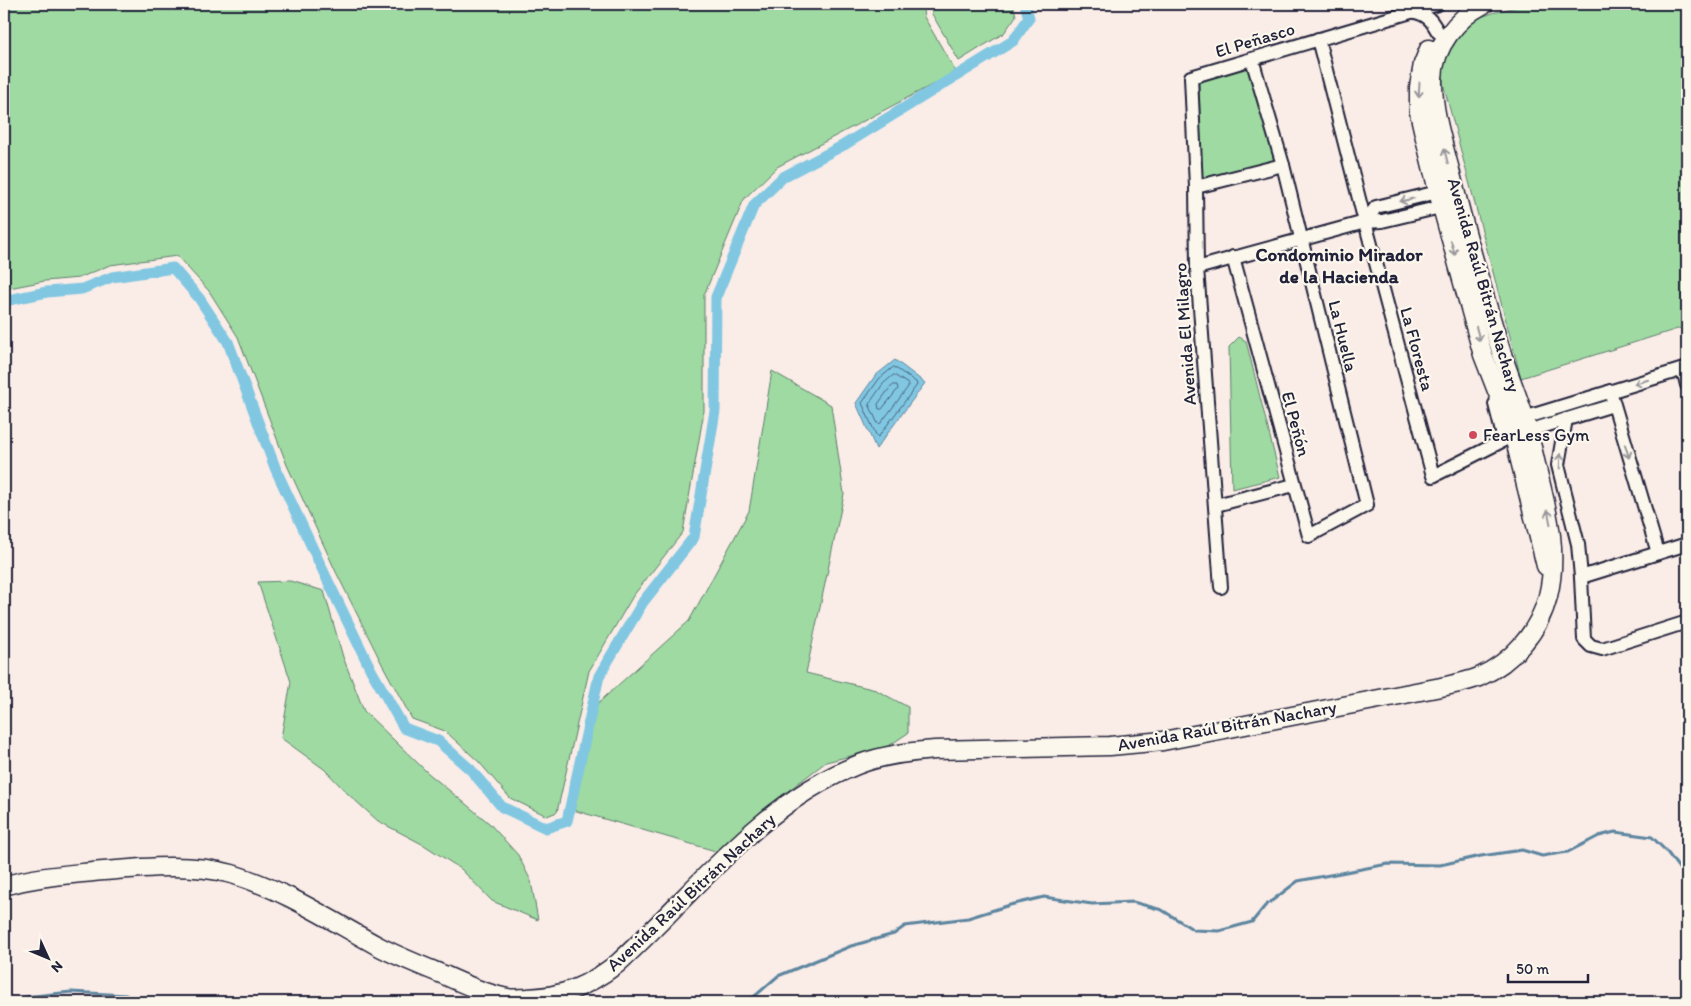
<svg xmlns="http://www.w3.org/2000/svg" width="1691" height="1006" font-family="Itim,sans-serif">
	<rect width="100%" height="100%" fill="#faece7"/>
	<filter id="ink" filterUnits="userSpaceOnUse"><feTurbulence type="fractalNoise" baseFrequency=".02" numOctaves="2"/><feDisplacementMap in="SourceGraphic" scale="10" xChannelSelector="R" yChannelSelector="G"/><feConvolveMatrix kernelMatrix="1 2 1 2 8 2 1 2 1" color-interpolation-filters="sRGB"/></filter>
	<g filter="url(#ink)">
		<g fill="#9edaa1" stroke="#607e6e">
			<polygon points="4,4 922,4 924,17 956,72 777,167 744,199 704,295 704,411 683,532 633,596 589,671 557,812 547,816 510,798 479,762 445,731 412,719 382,664 336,572 287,465 238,337 209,291 177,256 110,265 79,278 45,281 4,289"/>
			<polygon points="930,4 1013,4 1016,16 1004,33 959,61 932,14"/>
			<path d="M1529,4H1687V326L1521,378L1443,83C1441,56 1454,29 1481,17C1496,11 1513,8 1529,4Z"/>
			<polygon points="1242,67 1252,70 1254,77 1274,161 1208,178 1202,176 1199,81"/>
			<polygon points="1239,337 1246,341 1280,477 1232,489 1229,347"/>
			<polygon points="772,371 831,405 844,494 806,673 876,690 908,707 908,733 887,747 826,762 763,810 719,852 573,810 596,705 689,621 749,511"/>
			<polygon points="290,581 324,591 343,657 364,711 428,773 489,823 518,855 531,881 538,920 492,901 461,869 424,845 378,821 348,794 324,769 281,738 291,682 258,582"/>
		</g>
		<polygon fill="#81c7e2" stroke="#5b859f" points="895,360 925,383 876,449 856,403 875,376"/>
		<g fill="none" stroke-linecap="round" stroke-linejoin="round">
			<g stroke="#48647e" stroke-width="1">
				<polygon points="894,367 916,382 917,385 879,436 877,437 862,403 879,379"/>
				<polygon points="894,375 908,384 908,387 881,423 878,424 869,404 883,384"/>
				<polygon points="894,385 897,385 898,389 882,409 879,409 878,404 889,389"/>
			</g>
			<g stroke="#5b859f" stroke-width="3">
				<polyline points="18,1002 25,997 71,992 126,995 140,1002"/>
				<polyline points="748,1002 778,976 851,946 894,934 905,926 968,918 1010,905 1044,897 1092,904 1133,902 1162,910 1194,930 1219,931 1252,922 1265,906 1298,881 1388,864 1440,865 1481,856 1522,850 1542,856 1568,852 1599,836 1615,832 1652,837 1667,852 1687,879"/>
			</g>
			<polyline stroke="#81c7e2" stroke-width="11" points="4,301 47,292 82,289 112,277 173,268 199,298 228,342 276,470 326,577 371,670 404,728 438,741 471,770 502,807 546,828 567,821 599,676 643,602 694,537 715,411 716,297 754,205 783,177 844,145 1013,41 1029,18 1025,4"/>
			<g stroke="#22223b" stroke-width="16">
				<g id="minor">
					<path d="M1415,12C1428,15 1432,21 1438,32"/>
					<polyline points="1318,39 1365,222 1433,476 1504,440 1495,404"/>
					<polyline points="1196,187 1283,165"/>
					<polyline points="1365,222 1376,207 1446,190"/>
					<polyline points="1233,257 1309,536 1367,505 1283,165 1252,59"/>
					<polyline points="1197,268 1365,222 1382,221 1449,205"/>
					<polyline points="1683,369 1687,385"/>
					<polyline points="1610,391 1658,553"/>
					<polyline points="1566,419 1558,465 1578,544 1581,577 1584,639 1591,646 1602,649 1687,622"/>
					<polyline points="1520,423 1524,418 1687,368"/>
					<polyline points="1520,431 1528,431 1613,405"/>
					<polyline points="1216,505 1294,485"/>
					<polyline points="1581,577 1687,544"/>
					<polyline points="1221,587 1197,268 1196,187 1191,77 1438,4"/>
				</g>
			</g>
			<g stroke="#22223b" stroke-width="21">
				<g id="secondary">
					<polyline points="1429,49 1423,64 1419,87 1419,112 1424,134 1442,207 1483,355 1513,432 1546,566"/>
					<path d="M4,886C33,877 63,875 93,872C138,868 189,862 232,874C285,890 330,920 378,946C399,957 422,966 444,975C464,984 486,994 508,998C514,999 521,998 527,998C564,997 587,986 617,964C694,894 758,805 857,765C882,755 909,752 935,750L1110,746L1163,741L1441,687C1454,684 1467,682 1479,677C1512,662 1539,632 1548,596C1558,555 1549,517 1539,477C1534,457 1530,436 1524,416C1517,395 1509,375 1502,354C1483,293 1465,232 1450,170C1442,140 1432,108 1433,78C1434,46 1457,18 1484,4"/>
				</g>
			</g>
			<use href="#minor" stroke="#fbf7ec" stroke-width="12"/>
			<use href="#secondary" stroke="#fbf7ec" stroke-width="18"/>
		</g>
		<defs><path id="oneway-shaft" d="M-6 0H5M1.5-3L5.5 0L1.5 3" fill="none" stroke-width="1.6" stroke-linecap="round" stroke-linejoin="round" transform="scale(1.25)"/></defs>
		<g stroke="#99979c">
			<use href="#oneway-shaft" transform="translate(1419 90) rotate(94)"/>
			<use href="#oneway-shaft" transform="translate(1446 156) rotate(-104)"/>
			<use href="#oneway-shaft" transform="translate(1407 200) rotate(166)"/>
			<use href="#oneway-shaft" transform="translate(1453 248) rotate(74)"/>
			<use href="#oneway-shaft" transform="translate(1478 334) rotate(75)"/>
			<use href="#oneway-shaft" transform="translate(1641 382) rotate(163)"/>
			<use href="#oneway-shaft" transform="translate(1627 451) rotate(73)"/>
			<use href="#oneway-shaft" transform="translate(1560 461) rotate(-88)"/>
			<use href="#oneway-shaft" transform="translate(1549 517) rotate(-101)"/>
		</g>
	</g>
	<circle fill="#d1495b" stroke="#fbf7ec" stroke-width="2" cx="1473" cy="435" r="5"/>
	<g text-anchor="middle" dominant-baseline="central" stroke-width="4.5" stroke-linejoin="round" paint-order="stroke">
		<g font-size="18" fill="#22223b" stroke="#fbf7ec">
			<text transform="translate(1255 40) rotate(-17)">El Peñasco</text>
			<text transform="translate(1484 285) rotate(74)">Avenida Raúl Bitrán Nachary</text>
			<text transform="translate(1185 334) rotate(-94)">Avenida El Milagro</text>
			<text transform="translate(1343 336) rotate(76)">La Huella</text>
			<text transform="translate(1417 349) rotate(75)">La Floresta</text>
			<text transform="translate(1296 424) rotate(75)">El Peñón</text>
			<text transform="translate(1227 726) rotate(-10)">Avenida Raúl Bitrán Nachary</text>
			<text transform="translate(691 892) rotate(-43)">Avenida Raúl Bitrán Nachary</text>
		</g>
		<g font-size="18" fill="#22223b" stroke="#fbf7ec" text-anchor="start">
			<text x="1483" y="435">FearLess Gym</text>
		</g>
		<g font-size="19" font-weight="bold" fill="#22223b" stroke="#fbf7ec">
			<text x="1339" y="254">Condominio Mirador<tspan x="1339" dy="22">de la Hacienda</tspan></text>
		</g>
	</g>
	<rect width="1691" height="1006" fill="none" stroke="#fbf7ec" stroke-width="20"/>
	<rect x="10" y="10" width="1671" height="986" fill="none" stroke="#22223b" stroke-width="2" filter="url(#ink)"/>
	<g transform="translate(48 958) rotate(134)" stroke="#fbf7ec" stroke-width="4" paint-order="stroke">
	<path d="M0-4L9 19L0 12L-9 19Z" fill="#22223b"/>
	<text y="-8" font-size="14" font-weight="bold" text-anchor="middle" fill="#22223b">N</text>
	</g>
	<path d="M1508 974v8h80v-8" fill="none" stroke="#22223b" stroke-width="2.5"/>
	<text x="1516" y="974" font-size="15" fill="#22223b" stroke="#fbf7ec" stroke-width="4" paint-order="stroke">50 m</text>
</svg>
